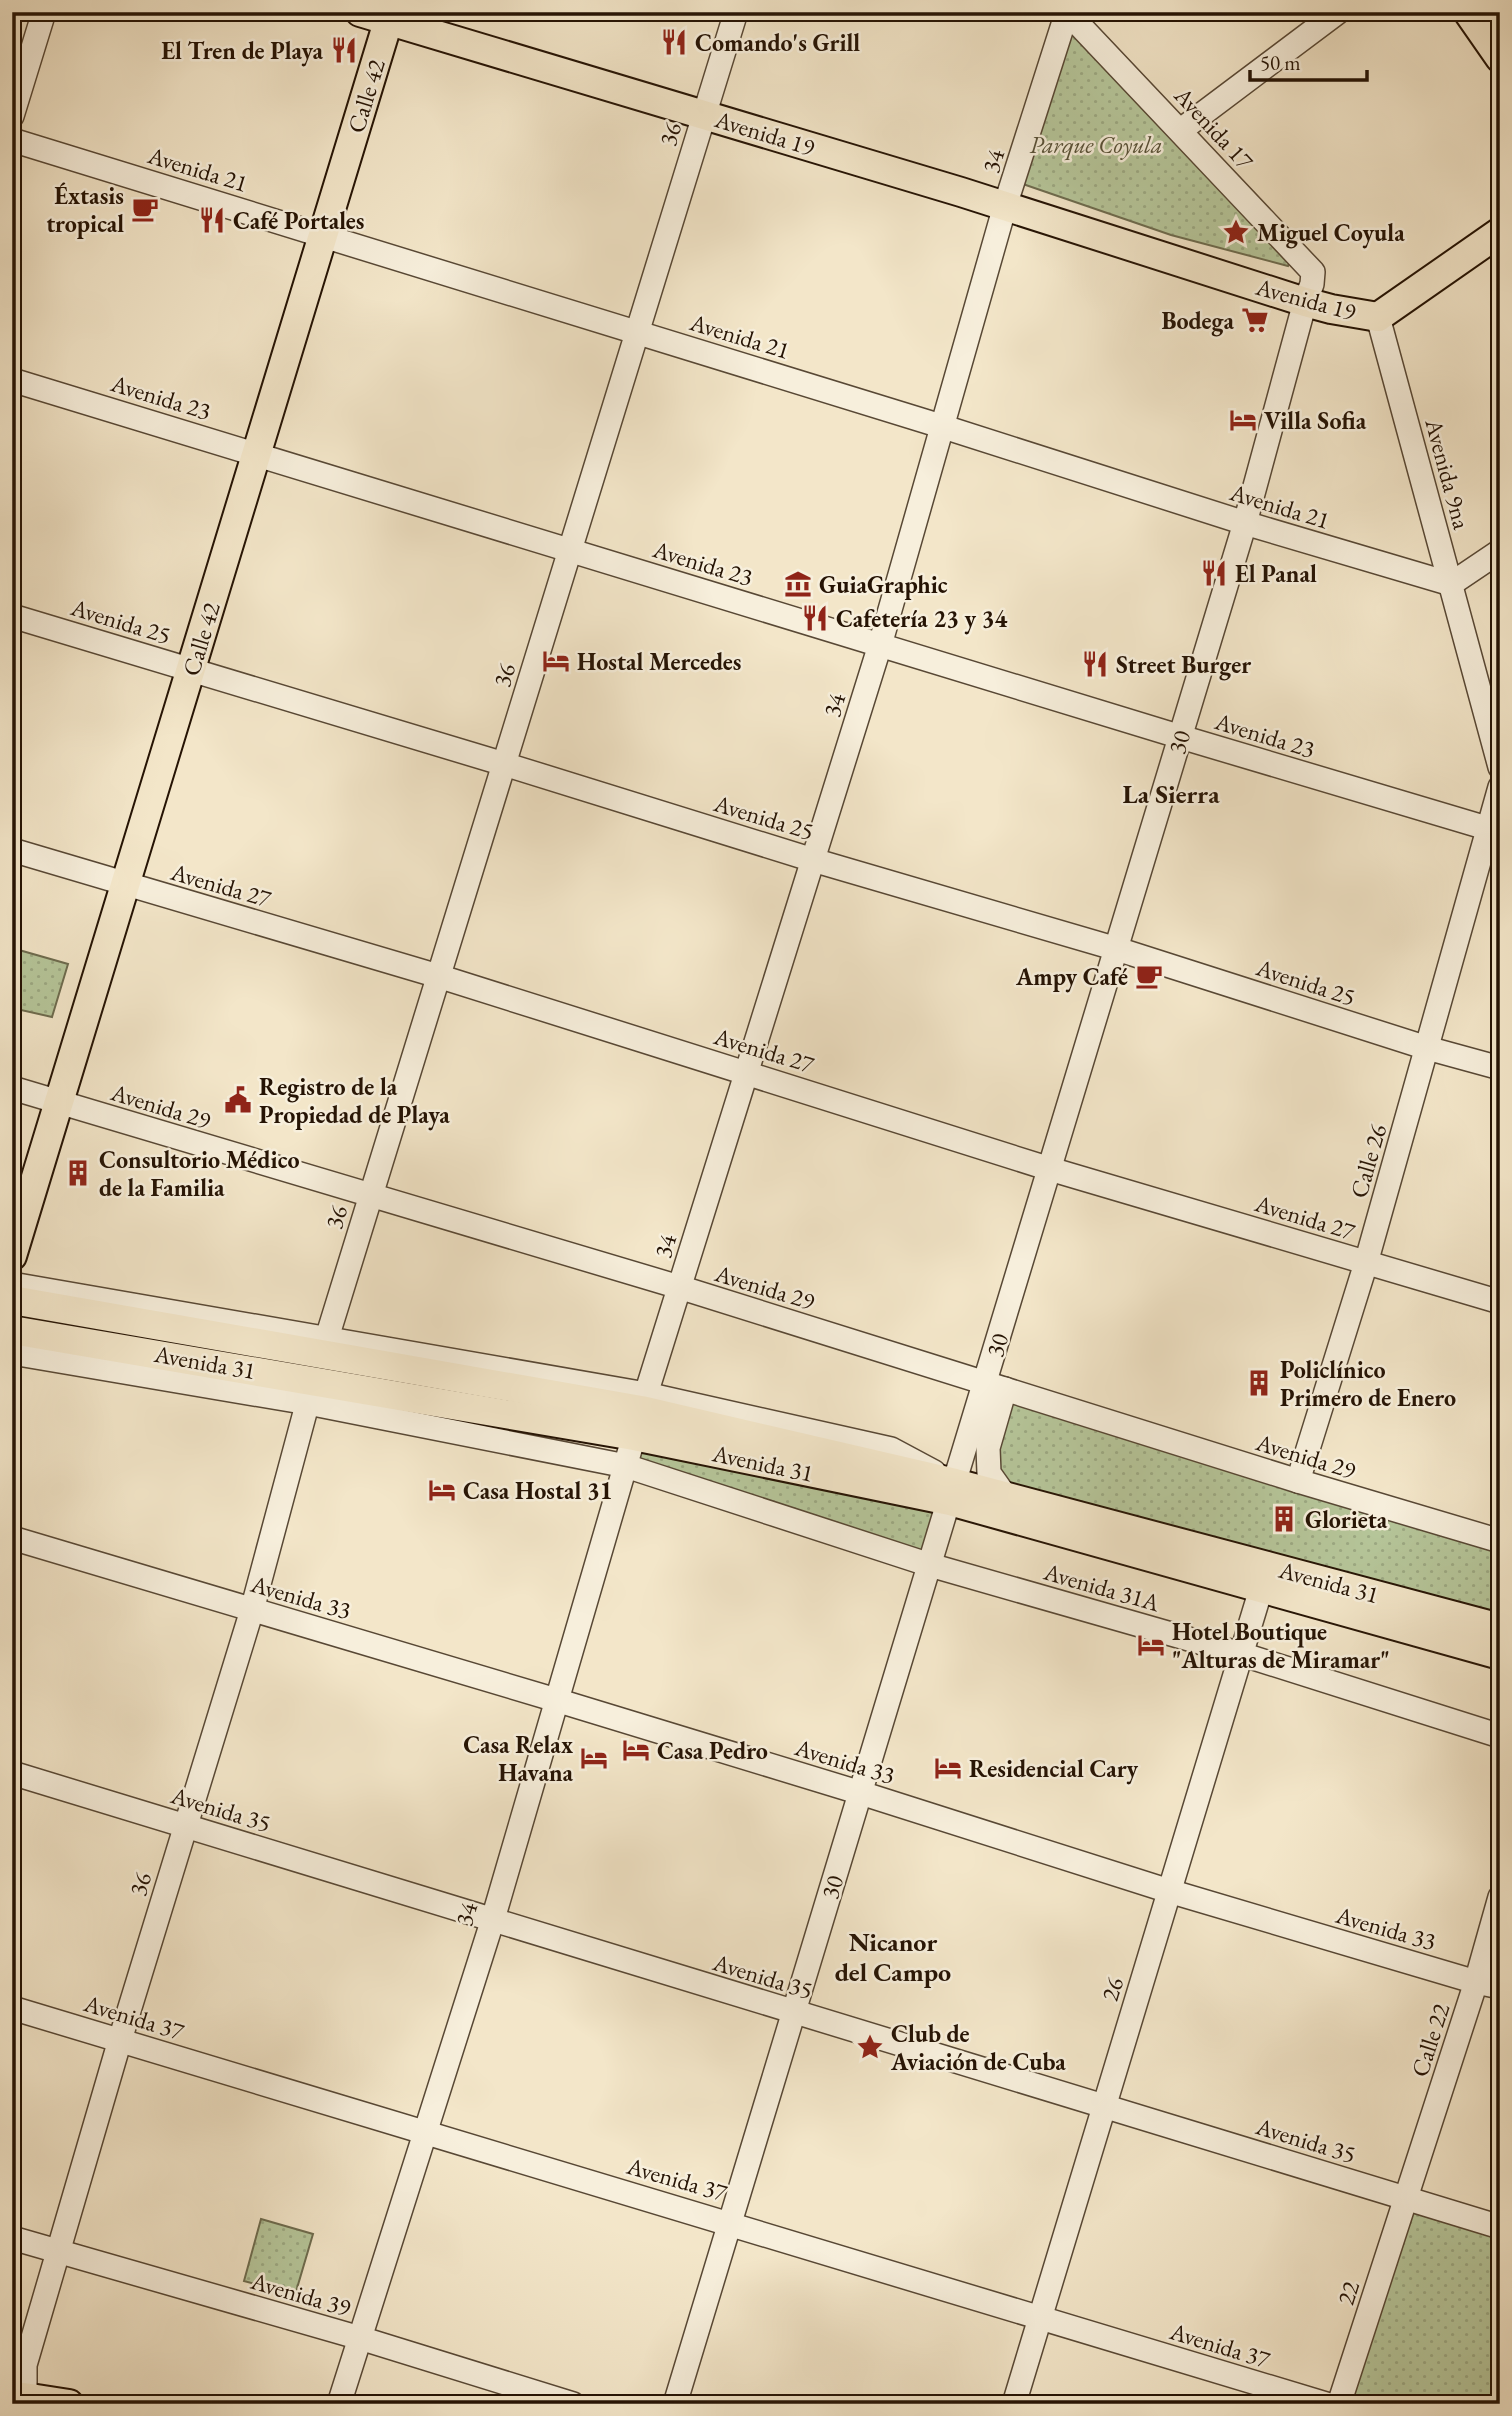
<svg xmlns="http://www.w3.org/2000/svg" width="1512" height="2416" font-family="'EB Garamond',serif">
	<defs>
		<pattern id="green-dots" width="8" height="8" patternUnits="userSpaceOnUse" patternTransform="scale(1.75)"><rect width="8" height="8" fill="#b6c69a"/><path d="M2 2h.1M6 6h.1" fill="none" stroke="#9ca983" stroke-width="1.8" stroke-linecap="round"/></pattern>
	</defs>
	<rect width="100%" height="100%" fill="#f3e6c9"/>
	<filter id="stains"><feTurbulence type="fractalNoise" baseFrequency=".00286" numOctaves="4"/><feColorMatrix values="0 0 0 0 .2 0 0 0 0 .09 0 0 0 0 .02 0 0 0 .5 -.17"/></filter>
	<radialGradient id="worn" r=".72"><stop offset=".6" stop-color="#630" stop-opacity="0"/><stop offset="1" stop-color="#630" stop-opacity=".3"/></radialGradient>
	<g fill="url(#green-dots)" stroke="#6e6c4f" stroke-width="2">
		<polygon points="1066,25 1292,258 1288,266 1171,235 1017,182"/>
		<polygon points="12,948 68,964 52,1017 12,1008"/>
		<polygon points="1005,1389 1500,1541 1500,1628 1006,1497 997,1464"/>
		<polygon points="634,1436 950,1501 930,1565 630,1467"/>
		<polygon points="1407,2198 1500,2227 1500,2404 1339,2404"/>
		<polygon points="261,2219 313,2234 295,2295 244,2281"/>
	</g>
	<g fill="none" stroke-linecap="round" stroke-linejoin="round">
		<g stroke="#584835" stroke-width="26">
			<g id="minor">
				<polyline points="12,116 44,12"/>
				<polyline points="1181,130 1338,12"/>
				<polyline points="12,140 944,427 1245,523 1451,584 1500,551"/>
				<polyline points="1378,317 1500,767"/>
				<polyline points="12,380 1181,737 1500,832"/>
				<polyline points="12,616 504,764 813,860 1117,949 1427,1048 1500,1068"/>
				<polyline points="12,850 438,976 1050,1169 1500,1302"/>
				<polyline points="12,1088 679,1287 1298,1481 1500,1541"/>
				<polyline points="12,1284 646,1394 891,1449 934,1472"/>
				<polyline points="12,1353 308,1403 626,1466 930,1565 1241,1654 1500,1736"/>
				<polyline points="322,1354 736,12"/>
				<polyline points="1005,1389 988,1448 989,1473 1006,1497"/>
				<polyline points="641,1410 880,645 1005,206 1067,12"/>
				<polyline points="1298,1481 1366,1263 1500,787"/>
				<polyline points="12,1538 556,1700 861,1793 1169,1891 1476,1982 1500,1987"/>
				<polyline points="12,1773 1500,2227"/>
				<polyline points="12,2008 1326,2404"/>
				<polyline points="12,2238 360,2338 573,2404"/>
				<polyline points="25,2404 25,2365 120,2040 252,1610 311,1390"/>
				<polyline points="339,2404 493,1919 634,1436"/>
				<polyline points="675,2404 1245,523 1305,302 1312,284 1313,272 1067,12"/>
				<polyline points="1014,2404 1261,1589"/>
				<polyline points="1339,2404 1476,1982 1500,1897"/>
			</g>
		</g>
		<g stroke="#251304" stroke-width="32">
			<g id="major">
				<polyline points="360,12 961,192 1305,302 1331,309 1378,317"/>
				<polyline points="1468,12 1500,58"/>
				<polyline points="1378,317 1500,232"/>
				<polyline points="12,1256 391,12"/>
				<polyline points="12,1300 641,1410 955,1483 1500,1628"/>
				<polyline points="12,1330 634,1436 950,1501 1500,1655"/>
				<polyline points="12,2398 24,2397 69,2404"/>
			</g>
		</g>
		<use href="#minor" stroke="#f7efdc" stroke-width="23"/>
		<use href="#major" stroke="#f3e6c9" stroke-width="28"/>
	</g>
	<defs>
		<g id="restaurant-bare" transform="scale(2.1)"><path d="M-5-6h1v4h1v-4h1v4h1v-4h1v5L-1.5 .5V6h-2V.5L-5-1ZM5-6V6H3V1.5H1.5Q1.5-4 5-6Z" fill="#8f2418" stroke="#f7efdc" stroke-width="2.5" paint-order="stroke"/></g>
		<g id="cafe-bare" transform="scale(2.1)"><path d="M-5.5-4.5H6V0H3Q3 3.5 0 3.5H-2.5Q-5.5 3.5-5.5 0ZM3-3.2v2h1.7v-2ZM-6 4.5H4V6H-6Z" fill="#8f2418" stroke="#f7efdc" stroke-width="2.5" paint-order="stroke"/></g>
		<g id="sight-bare" transform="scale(2.1)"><path d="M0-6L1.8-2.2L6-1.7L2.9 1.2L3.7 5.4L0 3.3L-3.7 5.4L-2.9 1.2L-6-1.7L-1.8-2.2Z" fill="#8f2418" stroke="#f7efdc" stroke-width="2.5" paint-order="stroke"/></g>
		<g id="supermarket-bare" transform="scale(2.1)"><path d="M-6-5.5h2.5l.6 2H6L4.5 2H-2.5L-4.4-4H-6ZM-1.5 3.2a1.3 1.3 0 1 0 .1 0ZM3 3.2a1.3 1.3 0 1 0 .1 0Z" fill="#8f2418" stroke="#f7efdc" stroke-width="2.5" paint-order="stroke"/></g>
		<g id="hotel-bare" transform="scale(2.1)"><path d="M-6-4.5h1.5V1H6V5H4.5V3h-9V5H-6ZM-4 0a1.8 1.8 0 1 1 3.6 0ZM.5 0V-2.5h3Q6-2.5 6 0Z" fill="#8f2418" stroke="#f7efdc" stroke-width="2.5" paint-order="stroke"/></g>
		<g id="museum-bare" transform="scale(2.1)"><path d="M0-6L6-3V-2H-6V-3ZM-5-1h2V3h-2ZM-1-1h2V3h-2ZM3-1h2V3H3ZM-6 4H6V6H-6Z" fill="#8f2418" stroke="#f7efdc" stroke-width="2.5" paint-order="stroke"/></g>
		<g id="civic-bare" transform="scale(2.1)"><path d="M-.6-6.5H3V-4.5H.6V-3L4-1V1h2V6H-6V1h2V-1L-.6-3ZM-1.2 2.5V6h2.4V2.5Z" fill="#8f2418" stroke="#f7efdc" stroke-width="2.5" paint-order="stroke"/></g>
		<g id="building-bare" transform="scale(2.1)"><path d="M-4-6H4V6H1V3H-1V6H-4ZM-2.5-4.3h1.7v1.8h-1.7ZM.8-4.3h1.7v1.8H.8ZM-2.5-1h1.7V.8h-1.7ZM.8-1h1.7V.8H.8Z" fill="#8f2418" stroke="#f7efdc" stroke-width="2.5" paint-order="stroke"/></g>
	</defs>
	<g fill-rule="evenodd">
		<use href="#restaurant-bare" x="674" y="42"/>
		<use href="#restaurant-bare" x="344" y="50"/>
		<use href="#cafe-bare" x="145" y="209"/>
		<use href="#restaurant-bare" x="212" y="220"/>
		<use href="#sight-bare" x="1236" y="232"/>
		<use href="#supermarket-bare" x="1255" y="320"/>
		<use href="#hotel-bare" x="1243" y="420"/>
		<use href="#restaurant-bare" x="1214" y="573"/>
		<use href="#museum-bare" x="798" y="584"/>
		<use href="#restaurant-bare" x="815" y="618"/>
		<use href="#hotel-bare" x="556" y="661"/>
		<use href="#restaurant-bare" x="1095" y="664"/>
		<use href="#cafe-bare" x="1149" y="976"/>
		<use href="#civic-bare" x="238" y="1100"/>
		<use href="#building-bare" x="78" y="1173"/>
		<use href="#building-bare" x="1259" y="1383"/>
		<use href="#hotel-bare" x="442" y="1490"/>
		<use href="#building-bare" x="1284" y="1519"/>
		<use href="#hotel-bare" x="1151" y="1645"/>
		<use href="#hotel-bare" x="636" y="1750"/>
		<use href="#hotel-bare" x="594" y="1758"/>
		<use href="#hotel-bare" x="948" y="1768"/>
		<use href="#sight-bare" x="870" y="2047"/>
	</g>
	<g text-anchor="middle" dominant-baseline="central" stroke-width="5" stroke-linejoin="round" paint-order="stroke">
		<g font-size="24" font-weight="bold" fill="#251304" stroke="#f7efdc" text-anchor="start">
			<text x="695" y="42">Comando's Grill</text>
			<text x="323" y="50" text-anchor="end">El Tren de Playa</text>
			<text x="124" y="195" text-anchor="end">Éxtasis<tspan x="124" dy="28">tropical</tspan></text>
			<text x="233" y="220">Café Portales</text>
			<text x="1257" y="232">Miguel Coyula</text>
			<text x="1234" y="320" text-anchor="end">Bodega</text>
			<text x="1264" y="420">Villa Sofia</text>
			<text x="1235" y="573">El Panal</text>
			<text x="819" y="584">GuiaGraphic</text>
			<text x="836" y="618">Cafetería 23 y 34</text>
			<text x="577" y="661">Hostal Mercedes</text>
			<text x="1116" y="664">Street Burger</text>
			<text x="1128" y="976" text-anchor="end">Ampy Café</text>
			<text x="259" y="1086">Registro de la<tspan x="259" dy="28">Propiedad de Playa</tspan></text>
			<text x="99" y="1159">Consultorio Médico<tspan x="99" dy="28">de la Familia</tspan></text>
			<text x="1280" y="1369">Policlínico<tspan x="1280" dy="28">Primero de Enero</tspan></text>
			<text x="463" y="1490">Casa Hostal 31</text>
			<text x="1305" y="1519">Glorieta</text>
			<text x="1172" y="1631">Hotel Boutique<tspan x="1172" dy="28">"Alturas de Miramar"</tspan></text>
			<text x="573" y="1744" text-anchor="end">Casa Relax<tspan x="573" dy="28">Havana</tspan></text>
			<text x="657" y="1750">Casa Pedro</text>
			<text x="969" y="1768">Residencial Cary</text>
			<text x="891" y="2033">Club de<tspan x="891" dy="28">Aviación de Cuba</tspan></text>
		</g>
		<g font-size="24" fill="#251304" stroke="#f7efdc">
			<text transform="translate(366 96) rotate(-73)">Calle 42</text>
			<text transform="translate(1214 128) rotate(47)">Avenida 17</text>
			<text transform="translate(765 133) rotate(17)">Avenida 19</text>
			<text transform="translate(670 134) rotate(-73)">36</text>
			<text transform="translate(993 161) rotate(-73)">34</text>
			<text transform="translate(198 169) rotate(17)">Avenida 21</text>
			<text transform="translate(1306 299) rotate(15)">Avenida 19</text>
			<text transform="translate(740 336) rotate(17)">Avenida 21</text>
			<text transform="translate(161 397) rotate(17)">Avenida 23</text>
			<text transform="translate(1448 474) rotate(75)">Avenida 9na</text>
			<text transform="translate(1280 506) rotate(17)">Avenida 21</text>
			<text transform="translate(703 563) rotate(17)">Avenida 23</text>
			<text transform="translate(121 621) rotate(17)">Avenida 25</text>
			<text transform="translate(201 639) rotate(-73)">Calle 42</text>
			<text transform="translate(504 675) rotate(-73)">36</text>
			<text transform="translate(834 705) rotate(-73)">34</text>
			<text transform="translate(1265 735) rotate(17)">Avenida 23</text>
			<text transform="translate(1179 742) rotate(-73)">30</text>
			<text transform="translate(764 817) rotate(17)">Avenida 25</text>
			<text transform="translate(221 885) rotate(16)">Avenida 27</text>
			<text transform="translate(1306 982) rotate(18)">Avenida 25</text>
			<text transform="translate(764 1050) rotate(17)">Avenida 27</text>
			<text transform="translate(161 1106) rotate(17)">Avenida 29</text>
			<text transform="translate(1368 1161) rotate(-74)">Calle 26</text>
			<text transform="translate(336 1217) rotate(-73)">36</text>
			<text transform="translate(1305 1217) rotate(17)">Avenida 27</text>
			<text transform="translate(665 1246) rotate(-73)">34</text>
			<text transform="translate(765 1287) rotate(17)">Avenida 29</text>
			<text transform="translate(997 1345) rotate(-73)">30</text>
			<text transform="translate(205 1362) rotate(10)">Avenida 31</text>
			<text transform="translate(1306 1456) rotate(17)">Avenida 29</text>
			<text transform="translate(763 1463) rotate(12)">Avenida 31</text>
			<text transform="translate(1329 1582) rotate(15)">Avenida 31</text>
			<text transform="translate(1102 1587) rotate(16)">Avenida 31A</text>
			<text transform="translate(301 1597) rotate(16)">Avenida 33</text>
			<text transform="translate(845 1761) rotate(17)">Avenida 33</text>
			<text transform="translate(221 1809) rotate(17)">Avenida 35</text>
			<text transform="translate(140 1884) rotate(-73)">36</text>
			<text transform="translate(832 1887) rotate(-73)">30</text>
			<text transform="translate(466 1914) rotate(-73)">34</text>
			<text transform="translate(1386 1928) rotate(16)">Avenida 33</text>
			<text transform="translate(763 1976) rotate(17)">Avenida 35</text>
			<text transform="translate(1112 1989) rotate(-73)">26</text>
			<text transform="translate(134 2017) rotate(17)">Avenida 37</text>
			<text transform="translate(1430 2040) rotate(-72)">Calle 22</text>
			<text transform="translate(1306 2140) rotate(17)">Avenida 35</text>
			<text transform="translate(677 2179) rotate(16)">Avenida 37</text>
			<text transform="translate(1348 2293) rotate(-72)">22</text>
			<text transform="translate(301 2294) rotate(16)">Avenida 39</text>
			<text transform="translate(1220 2345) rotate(17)">Avenida 37</text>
		</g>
		<g font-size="24" font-style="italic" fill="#585238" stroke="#f7efdc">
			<text x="1096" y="144">Parque Coyula</text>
		</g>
		<g font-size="26" font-weight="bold" fill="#251304" stroke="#f7efdc">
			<text x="1171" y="794">La Sierra</text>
			<text x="893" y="1942">Nicanor<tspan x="893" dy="30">del Campo</tspan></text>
		</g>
	</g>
	<rect width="1512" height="2416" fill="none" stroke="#f3e6c9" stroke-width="42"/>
	<rect x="14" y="14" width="1484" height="2388" fill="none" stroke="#251304" stroke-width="3.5"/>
	<rect x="21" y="21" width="1470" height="2374" fill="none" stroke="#251304" stroke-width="2"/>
	<path d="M1250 70v10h117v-10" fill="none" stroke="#251304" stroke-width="3.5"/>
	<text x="1260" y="70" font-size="21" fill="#251304" stroke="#f7efdc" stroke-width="5" paint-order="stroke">50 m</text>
	<rect width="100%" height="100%" filter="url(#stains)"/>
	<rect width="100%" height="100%" fill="url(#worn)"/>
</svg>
